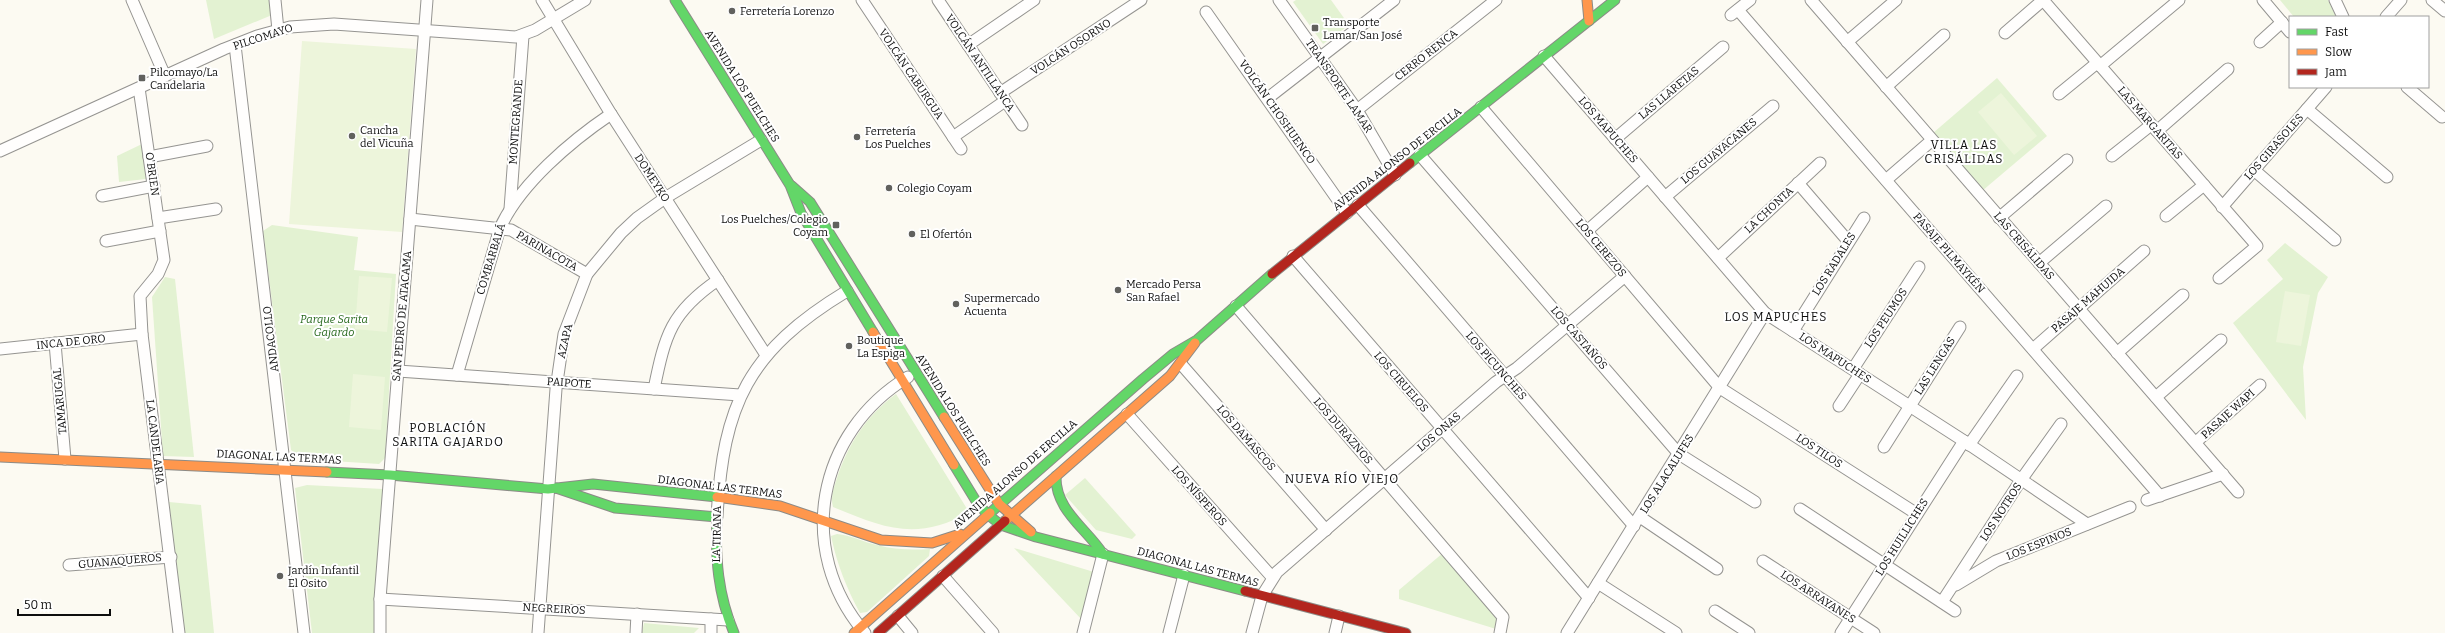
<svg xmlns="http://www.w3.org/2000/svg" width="2445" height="633" font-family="Bitter,serif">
	<rect width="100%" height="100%" fill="#fcfaf2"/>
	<g fill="#e3f2d2">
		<polygon points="206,0 270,0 272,15 214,39"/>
		<polygon points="1296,0 1331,0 1349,25 1323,44 1293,2"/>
		<polygon points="2280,0 2328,0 2336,17 2294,17"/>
		<polygon points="1997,78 2047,136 1982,191 1933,133"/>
		<polygon points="142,144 146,179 119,182 117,156"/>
		<polygon points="272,225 358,237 354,270 396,274 385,458 379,464 302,459 291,450 263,231"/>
		<polygon points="2285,243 2328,277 2318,293 2303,367 2306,420 2233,323 2283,279 2267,260"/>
		<polygon points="165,277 175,279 194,457 163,456 152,297"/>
		<path d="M896,394L969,512C917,542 884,528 833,507C830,497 834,487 837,478C848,444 867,415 896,394Z"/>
		<polygon points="1085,478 1136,535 1132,539 1096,530 1065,495"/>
		<polygon points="307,485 383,489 379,633 312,633 295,488"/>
		<polygon points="169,502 201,505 214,633 184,633"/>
		<path d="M837,534C851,535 863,542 877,545C895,550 912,550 930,549L929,556L867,612L860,613C846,587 837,564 831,536Z"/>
		<polygon points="1014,548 1094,572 1083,621"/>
		<polygon points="1443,553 1499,618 1496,629 1399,599 1399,590"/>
		<polygon points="644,623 699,628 694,633 642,633"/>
	</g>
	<g fill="#edf5db">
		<polygon points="302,41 416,49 402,232 289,224"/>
		<polygon points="2001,93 2037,136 2014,155 1978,112"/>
		<polygon points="359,276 392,278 387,332 355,329"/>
		<polygon points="2285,291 2310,295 2301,346 2276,342"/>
		<polygon points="353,374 385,377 381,430 349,427"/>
	</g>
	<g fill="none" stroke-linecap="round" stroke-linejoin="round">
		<g stroke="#959491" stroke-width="13">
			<g id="street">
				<polyline points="132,0 165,76"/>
				<polyline points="275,0 278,30"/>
				<polyline points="542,0 611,114 766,355"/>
				<polyline points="862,0 961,149"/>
				<polyline points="938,0 1022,125"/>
				<polyline points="1279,0 1357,110 1395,175"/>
				<polyline points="1811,0 2238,492"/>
				<polyline points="2043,0 2257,246 2219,278"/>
				<polyline points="2263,0 2290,32"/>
				<polyline points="2335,0 2343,17"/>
				<polyline points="2432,0 2445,11"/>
				<polyline points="1738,10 2160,496"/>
				<polyline points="1206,12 1347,213"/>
				<polyline points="1731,15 1750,0"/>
				<polyline points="2386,17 2401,0"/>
				<polyline points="2005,33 2043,0"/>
				<polyline points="1847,42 1896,0"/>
				<polyline points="2260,42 2282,22"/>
				<polyline points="235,45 304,633"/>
				<polyline points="968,45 1034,0"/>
				<polyline points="1544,56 1765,313 1964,441 2087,524"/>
				<polyline points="2100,66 2179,0"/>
				<polyline points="1886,87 1944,35"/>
				<polyline points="2407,87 2442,117"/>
				<polyline points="139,88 164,260 158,274 140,296 142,334 179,633"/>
				<polyline points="1000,93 1141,0"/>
				<polyline points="2059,94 2097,63"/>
				<polyline points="1268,98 1394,0"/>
				<polyline points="1481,107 1720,388 1917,514"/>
				<polyline points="2307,109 2387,177"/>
				<polyline points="1357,110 1496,0"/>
				<polyline points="2157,131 2228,69"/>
				<polyline points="953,137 1005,101"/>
				<polyline points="1615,139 1723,47"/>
				<polyline points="0,151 224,49 257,36 290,27 334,24 516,37 535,30 585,0"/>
				<polyline points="1420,155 1679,454 1755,502"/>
				<polyline points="2112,156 2151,125"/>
				<polyline points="149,157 207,146"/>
				<polyline points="2254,170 2335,240"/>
				<polyline points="1886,180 1931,141"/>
				<polyline points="1798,183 1848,241"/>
				<polyline points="102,196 154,186"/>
				<polyline points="1665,197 1773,106"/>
				<polyline points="1358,205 1634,526"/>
				<polyline points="2222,207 2326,87"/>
				<polyline points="510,209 523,36"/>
				<polyline points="2166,216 2204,185"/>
				<polyline points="158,218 216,209"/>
				<polyline points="1999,218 2067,160"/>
				<polyline points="410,219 511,230 587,274"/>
				<polyline points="1587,231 1648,177"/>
				<polyline points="106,241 160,231"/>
				<polyline points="1293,256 1589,598"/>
				<polyline points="1718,258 1820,163"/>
				<polyline points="2039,263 2106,206"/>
				<polyline points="1236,306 1503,617 1500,633"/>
				<polyline points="1793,331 1864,218"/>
				<polyline points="55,343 65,459"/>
				<polyline points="0,349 142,334"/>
				<polyline points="2033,349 2144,251"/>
				<polyline points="2117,353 2183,295"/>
				<polyline points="1181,364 1326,530"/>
				<polyline points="1853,369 1919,267"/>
				<polyline points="398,371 740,395"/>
				<path d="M457,375L500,228C520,184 571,141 611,114"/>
				<path d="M654,389C665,335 671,312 718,280"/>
				<polyline points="2156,397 2221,340"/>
				<polyline points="1839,406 1860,374"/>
				<polyline points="1127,414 1272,577"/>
				<polyline points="2196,442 2260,385"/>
				<polyline points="1969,445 2017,376"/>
				<polyline points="1884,447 1960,327"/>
				<polyline points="2147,500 2223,474"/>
				<polyline points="1800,509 1955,611"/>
				<path d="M717,517C723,404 748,351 847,291"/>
				<polyline points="1640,517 1717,569"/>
				<polyline points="1763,561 1874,633"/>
				<polyline points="69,565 171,557"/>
				<polyline points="943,576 993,633"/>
				<polyline points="1598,583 1676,633"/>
				<polyline points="1956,585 1996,561 2130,507"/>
				<polyline points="380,599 728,620"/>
				<polyline points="1942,602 2021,480 2061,424"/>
				<polyline points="1715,611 1749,633"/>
				<polyline points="898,616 912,633"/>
				<polyline points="711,619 711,633"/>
				<polyline points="380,633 380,599 427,0"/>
				<polyline points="538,633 556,389 564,334 587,274 621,233 637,218 665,198 761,140"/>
				<polyline points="636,633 637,614"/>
				<path d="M865,633C794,550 817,432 908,377"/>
				<polyline points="1083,633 1103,554"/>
				<polyline points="1169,633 1184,575"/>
				<polyline points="1252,633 1262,596 1277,572 1496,382 1517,368 1625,276"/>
				<polyline points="1335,633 1339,616"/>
				<polyline points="1567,633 1765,313"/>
				<polyline points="1841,633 1964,441"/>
			</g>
		</g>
		<g stroke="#8c8b87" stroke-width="11">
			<g id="fast">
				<polyline points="675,0 790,185 801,213 873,332"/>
				<polyline points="1410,163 1615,0"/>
				<polyline points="792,186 810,202 944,417"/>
				<polyline points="954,465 976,501 987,514 1001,525 1036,537 1245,591"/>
				<polyline points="327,472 390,475 548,489 593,484 717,497"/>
				<path d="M1056,476C1055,510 1086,528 1103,554"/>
				<path d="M556,488L615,508L717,517C715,558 718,595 734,633"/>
				<polyline points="990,513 1143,379 1173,354 1197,340 1272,274"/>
			</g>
		</g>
		<g stroke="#8c8b87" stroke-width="11">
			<g id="slow">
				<polyline points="1587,0 1589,21"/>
				<polyline points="873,332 954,465"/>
				<polyline points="944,417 999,504 1031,532"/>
				<polyline points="0,457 327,472"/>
				<polyline points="717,497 780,506 881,540 932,543 960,534"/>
				<polyline points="1005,521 1170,376 1195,343"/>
				<polyline points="854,633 990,513"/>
			</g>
		</g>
		<g stroke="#8c8b87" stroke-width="11">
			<g id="jam">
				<polyline points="1272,274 1410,163"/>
				<polyline points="1245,591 1406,633"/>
				<polyline points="878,633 1005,521"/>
			</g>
		</g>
		<use href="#street" stroke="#fffefd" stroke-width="11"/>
		<use href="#fast" stroke="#63d668" stroke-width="9"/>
		<use href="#slow" stroke="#ff974d" stroke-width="9"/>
		<use href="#jam" stroke="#b3261e" stroke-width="9"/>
	</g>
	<g fill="#61615e" stroke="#fff" stroke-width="1.5">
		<circle cx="732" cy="11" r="4"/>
		<rect x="1311" y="24" width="8" height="8" rx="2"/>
		<rect x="138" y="74" width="8" height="8" rx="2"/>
		<circle cx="352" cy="136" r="4"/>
		<circle cx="857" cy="137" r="4"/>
		<circle cx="889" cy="188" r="4"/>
		<rect x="832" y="221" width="8" height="8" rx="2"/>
		<circle cx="912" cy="234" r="4"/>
		<circle cx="1118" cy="290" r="4"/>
		<circle cx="956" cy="304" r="4"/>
		<circle cx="849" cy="346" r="4"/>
		<circle cx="280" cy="576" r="4"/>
	</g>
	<g text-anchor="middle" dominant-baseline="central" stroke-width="4" stroke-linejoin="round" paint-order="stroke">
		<g font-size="11" fill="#0e0e0e" stroke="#fff" text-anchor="start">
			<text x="740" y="11">Ferretería Lorenzo</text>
			<text x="1323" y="22">Transporte<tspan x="1323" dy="13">Lamar/San José</tspan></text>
			<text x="150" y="72">Pilcomayo/La<tspan x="150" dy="13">Candelaria</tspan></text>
			<text x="360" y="130">Cancha<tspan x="360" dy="13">del Vicuña</tspan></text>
			<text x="865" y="131">Ferretería<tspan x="865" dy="13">Los Puelches</tspan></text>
			<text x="897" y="188">Colegio Coyam</text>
			<text x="828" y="219" text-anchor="end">Los Puelches/Colegio<tspan x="828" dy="13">Coyam</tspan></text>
			<text x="920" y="234">El Ofertón</text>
			<text x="1126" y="284">Mercado Persa<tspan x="1126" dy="13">San Rafael</tspan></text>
			<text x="964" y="298">Supermercado<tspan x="964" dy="13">Acuenta</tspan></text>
			<text x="857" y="340">Boutique<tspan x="857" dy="13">La Espiga</tspan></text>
			<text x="288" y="570">Jardín Infantil<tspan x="288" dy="13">El Osito</tspan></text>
		</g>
		<g font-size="11" fill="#0e0e0e" stroke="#fff">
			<text transform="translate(263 37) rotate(-18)">PILCOMAYO</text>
			<text transform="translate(1071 47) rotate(-33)">VOLCÁN OSORNO</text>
			<text transform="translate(1426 55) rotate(-38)">CERRO RENCA</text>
			<text transform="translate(980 63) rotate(56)">VOLCÁN ANTILLANCA</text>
			<text transform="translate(911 74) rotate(56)">VOLCÁN CABURGUA</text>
			<text transform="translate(742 86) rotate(58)">AVENIDA LOS PUELCHES</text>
			<text transform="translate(1339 86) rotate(56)">TRANSPORTE LAMAR</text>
			<text transform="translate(1669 93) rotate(-40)">LAS LLARETAS</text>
			<text transform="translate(1277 112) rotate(55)">VOLCÁN CHOSHUENCO</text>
			<text transform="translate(516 122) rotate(-86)">MONTEGRANDE</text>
			<text transform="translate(2150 123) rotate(49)">LAS MARGARITAS</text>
			<text transform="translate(1608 130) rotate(49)">LOS MAPUCHES</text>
			<text transform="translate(2274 147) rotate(-49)">LOS GIRASOLES</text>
			<text transform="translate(1719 151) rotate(-40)">LOS GUAYACANES</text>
			<text transform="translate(1397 159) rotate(-38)">AVENIDA ALONSO DE ERCILLA</text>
			<text transform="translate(152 174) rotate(82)">O'BRIEN</text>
			<text transform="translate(652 178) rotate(57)">DOMEYKO</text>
			<text transform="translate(1769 210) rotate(-43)">LA CHONTA</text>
			<text transform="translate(2024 246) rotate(49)">LAS CRISÁLIDAS</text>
			<text transform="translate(1601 248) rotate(50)">LOS CEREZOS</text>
			<text transform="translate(547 251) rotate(30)">PARINACOTA</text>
			<text transform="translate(1949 253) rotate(49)">PASAJE PILMAYKÉN</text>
			<text transform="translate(491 259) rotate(-73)">COMBARBALÁ</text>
			<text transform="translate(1834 264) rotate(-58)">LOS RADALES</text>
			<text transform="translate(2088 300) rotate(-41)">PASAJE MAHUIDA</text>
			<text transform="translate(402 316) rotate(-85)">SAN PEDRO DE ATACAMA</text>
			<text transform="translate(1886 318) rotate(-57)">LOS PEUMOS</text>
			<text transform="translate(1579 338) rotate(49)">LOS CASTAÑOS</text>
			<text transform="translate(271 339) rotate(-97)">ANDACOLLO</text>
			<text transform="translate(565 341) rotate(-77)">AZAPA</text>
			<text transform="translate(71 342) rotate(-6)">INCA DE ORO</text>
			<text transform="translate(1835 358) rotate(33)">LOS MAPUCHES</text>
			<text transform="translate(1496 366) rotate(49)">LOS PICUNCHES</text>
			<text transform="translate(1935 366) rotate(-58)">LAS LENGAS</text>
			<text transform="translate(1401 382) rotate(49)">LOS CIRUELOS</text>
			<text transform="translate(569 383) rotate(4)">PAIPOTE</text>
			<text transform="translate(60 401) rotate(-95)">TAMARUGAL</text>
			<text transform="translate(953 410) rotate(58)">AVENIDA LOS PUELCHES</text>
			<text transform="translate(2228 414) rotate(-42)">PASAJE WAPI</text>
			<text transform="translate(1343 431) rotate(49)">LOS DURAZNOS</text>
			<text transform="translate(1439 432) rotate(-41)">LOS ONAS</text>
			<text transform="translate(1246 438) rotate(49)">LOS DAMASCOS</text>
			<text transform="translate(155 442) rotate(83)">LA CANDELARIA</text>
			<text transform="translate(1819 451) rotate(33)">LOS TILOS</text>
			<text transform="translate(279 457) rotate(3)">DIAGONAL LAS TERMAS</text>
			<text transform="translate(1015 474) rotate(-41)">AVENIDA ALONSO DE ERCILLA</text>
			<text transform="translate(1667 474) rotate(-58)">LOS ALACALUFES</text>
			<text transform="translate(720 487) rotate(7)">DIAGONAL LAS TERMAS</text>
			<text transform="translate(1199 496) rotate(48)">LOS NÍSPEROS</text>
			<text transform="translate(2001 512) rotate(-57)">LOS NOTROS</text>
			<text transform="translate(717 534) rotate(-89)">LA TIRANA</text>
			<text transform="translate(1902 537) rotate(-58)">LOS HUILLICHES</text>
			<text transform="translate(2039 544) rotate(-22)">LOS ESPINOS</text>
			<text transform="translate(120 561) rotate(-5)">GUANAQUEROS</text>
			<text transform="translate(1198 567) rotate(15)">DIAGONAL LAS TERMAS</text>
			<text transform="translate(1818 597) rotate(33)">LOS ARRAYANES</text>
			<text transform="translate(554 609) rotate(3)">NEGREIROS</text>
		</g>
		<g font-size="11" font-style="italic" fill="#26681c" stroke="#fff">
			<text x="334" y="319">Parque Sarita<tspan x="334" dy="13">Gajardo</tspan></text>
		</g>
		<g font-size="12" letter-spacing="1" fill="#0e0e0e" stroke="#fff">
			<text x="1964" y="145">VILLA LAS<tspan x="1964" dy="14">CRISÁLIDAS</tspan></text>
			<text x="1776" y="317">LOS MAPUCHES</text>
			<text x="448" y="428">POBLACIÓN<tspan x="448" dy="14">SARITA GAJARDO</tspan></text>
			<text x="1342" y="479">NUEVA RÍO VIEJO</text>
		</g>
	</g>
	<rect x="2289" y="16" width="140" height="72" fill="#ffffff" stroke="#9f9f9f"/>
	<rect x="2297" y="29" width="20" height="6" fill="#63d668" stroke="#9f9f9f"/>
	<text x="2325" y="36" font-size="12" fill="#0e0e0e">Fast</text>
	<rect x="2297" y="49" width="20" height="6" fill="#ff974d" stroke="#9f9f9f"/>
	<text x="2325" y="56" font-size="12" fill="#0e0e0e">Slow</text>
	<rect x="2297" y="69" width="20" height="6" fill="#b3261e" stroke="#9f9f9f"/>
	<text x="2325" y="76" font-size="12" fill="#0e0e0e">Jam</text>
	<path d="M18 609v6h92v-6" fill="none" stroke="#0e0e0e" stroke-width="2"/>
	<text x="24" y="609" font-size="12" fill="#0e0e0e" stroke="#ffffff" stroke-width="3" paint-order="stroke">50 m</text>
</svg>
